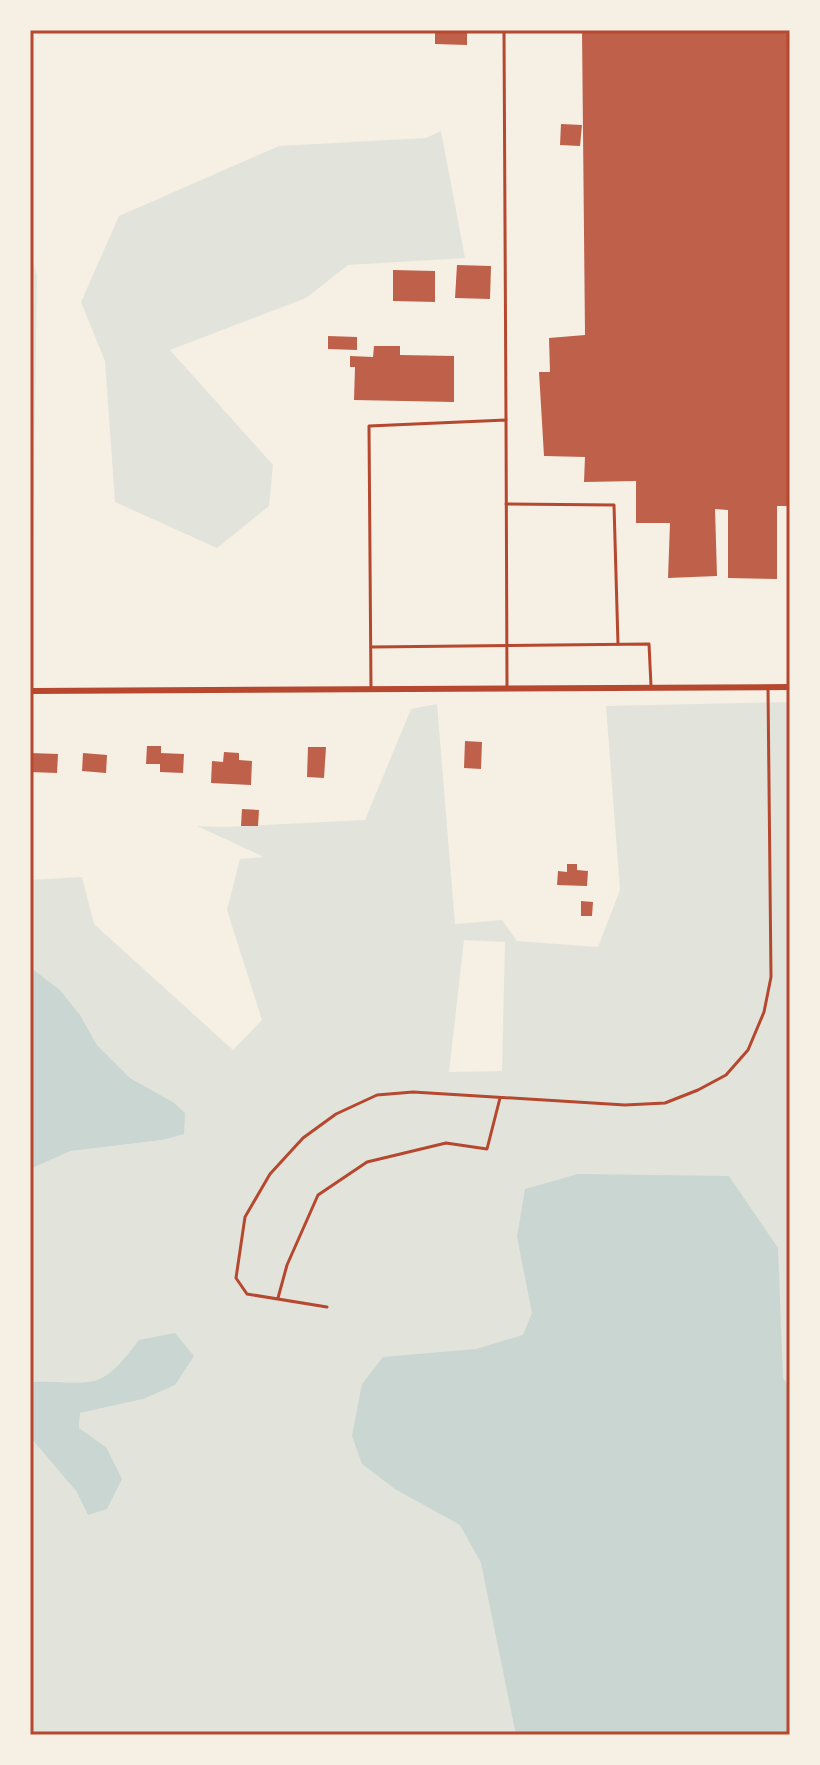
<svg xmlns="http://www.w3.org/2000/svg" width="820" height="1765" font-family="Jost,sans-serif">
	<rect width="100%" height="100%" fill="#f6efe4"/>
	<g fill="#e2e4dc" fill-rule="evenodd">
		<polygon points="441,131 465,258 348,265 306,298 170,350 273,465 269,506 217,548 115,502 105,361 81,302 119,216 279,146 426,138"/>
		<polygon points="30,253 37,275 33,545 30,545"/>
		<path d="M790,702V1735H30V1437L76,1491L88,1515L106,1447L79,1428L80,1413L143,1399L139,1340C126,1356 110,1381 87,1382C68,1384 49,1380 30,1382V1169L71,1151L162,1140L173,1102L130,1078L97,1045L80,1015L60,990L30,967V880L82,877L94,924L233,1050L262,1020L227,910L240,859L264,857L197,826L226,827L365,820L411,709L437,704L455,924L502,920L517,941L598,947L620,890L606,706ZM464,940L505,942L502,1071L449,1072Z"/>
	</g>
	<g fill="#c9d6d2">
		<polygon points="30,967 60,990 80,1015 97,1045 130,1078 173,1102 185,1113 184,1134 162,1140 71,1151 30,1169"/>
		<polygon points="578,1174 729,1176 778,1248 783,1378 790,1387 790,1735 516,1735 481,1563 460,1525 395,1489 362,1464 352,1436 362,1384 383,1357 476,1349 523,1335 532,1313 517,1237 525,1189"/>
		<path d="M175,1333L194,1356L175,1385L143,1399L80,1413L79,1428L106,1447L122,1479L107,1509L88,1515L76,1491L30,1437V1382C49,1380 68,1384 87,1382C110,1381 126,1356 139,1340Z"/>
	</g>
	<g fill="#bf614a">
		<polygon points="435,30 467,30 467,45 435,44"/>
		<polygon points="582,30 790,30 790,506 777,506 777,579 728,578 728,510 715,509 717,576 668,578 670,523 636,523 636,481 584,482 585,457 544,456 539,372 550,372 549,338 585,335"/>
		<polygon points="561,124 582,125 580,146 560,145"/>
		<polygon points="457,265 491,266 490,299 455,298"/>
		<polygon points="393,270 435,271 435,302 393,301"/>
		<polygon points="328,336 357,337 357,350 328,349"/>
		<polygon points="374,346 400,346 400,355 454,356 454,402 354,400 355,367 350,367 350,356 373,357"/>
		<polygon points="465,741 482,742 481,769 464,768"/>
		<polygon points="147,746 161,746 161,753 184,754 183,773 160,772 160,764 146,764"/>
		<polygon points="308,747 326,747 324,778 307,777"/>
		<polygon points="224,752 239,753 239,760 252,761 251,785 211,783 212,761 223,762"/>
		<polygon points="30,753 58,754 57,773 30,772"/>
		<polygon points="83,753 107,755 106,773 82,771"/>
		<polygon points="242,809 259,810 258,826 241,826"/>
		<polygon points="567,864 577,864 577,870 588,871 587,886 557,885 558,871 567,872"/>
		<polygon points="581,901 593,902 592,916 581,916"/>
	</g>
	<g fill="none" stroke-linecap="round" stroke-linejoin="round">
		<g stroke="#b5482f" stroke-width="3">
			<polyline points="504,30 506,420"/>
			<polyline points="506,504 614,505 618,644"/>
			<polyline points="371,647 649,644 651,686"/>
			<polyline points="371,690 369,426 506,420 507,688"/>
			<polyline points="278,1298 287,1265 318,1195 367,1162 446,1143 487,1149 500,1098"/>
			<polyline points="327,1307 247,1294 236,1278 245,1217 270,1174 303,1138 336,1114 377,1095 413,1092 625,1105 665,1103 698,1090 726,1075 748,1050 764,1012 771,977 768,687"/>
		</g>
		<polyline stroke="#b5482f" stroke-width="6" points="30,691 790,687"/>
	</g>
	<rect width="820" height="1765" fill="none" stroke="#f6efe4" stroke-width="64"/>
	<rect x="32" y="32" width="756" height="1701" fill="none" stroke="#b5482f" stroke-width="3"/>
</svg>
